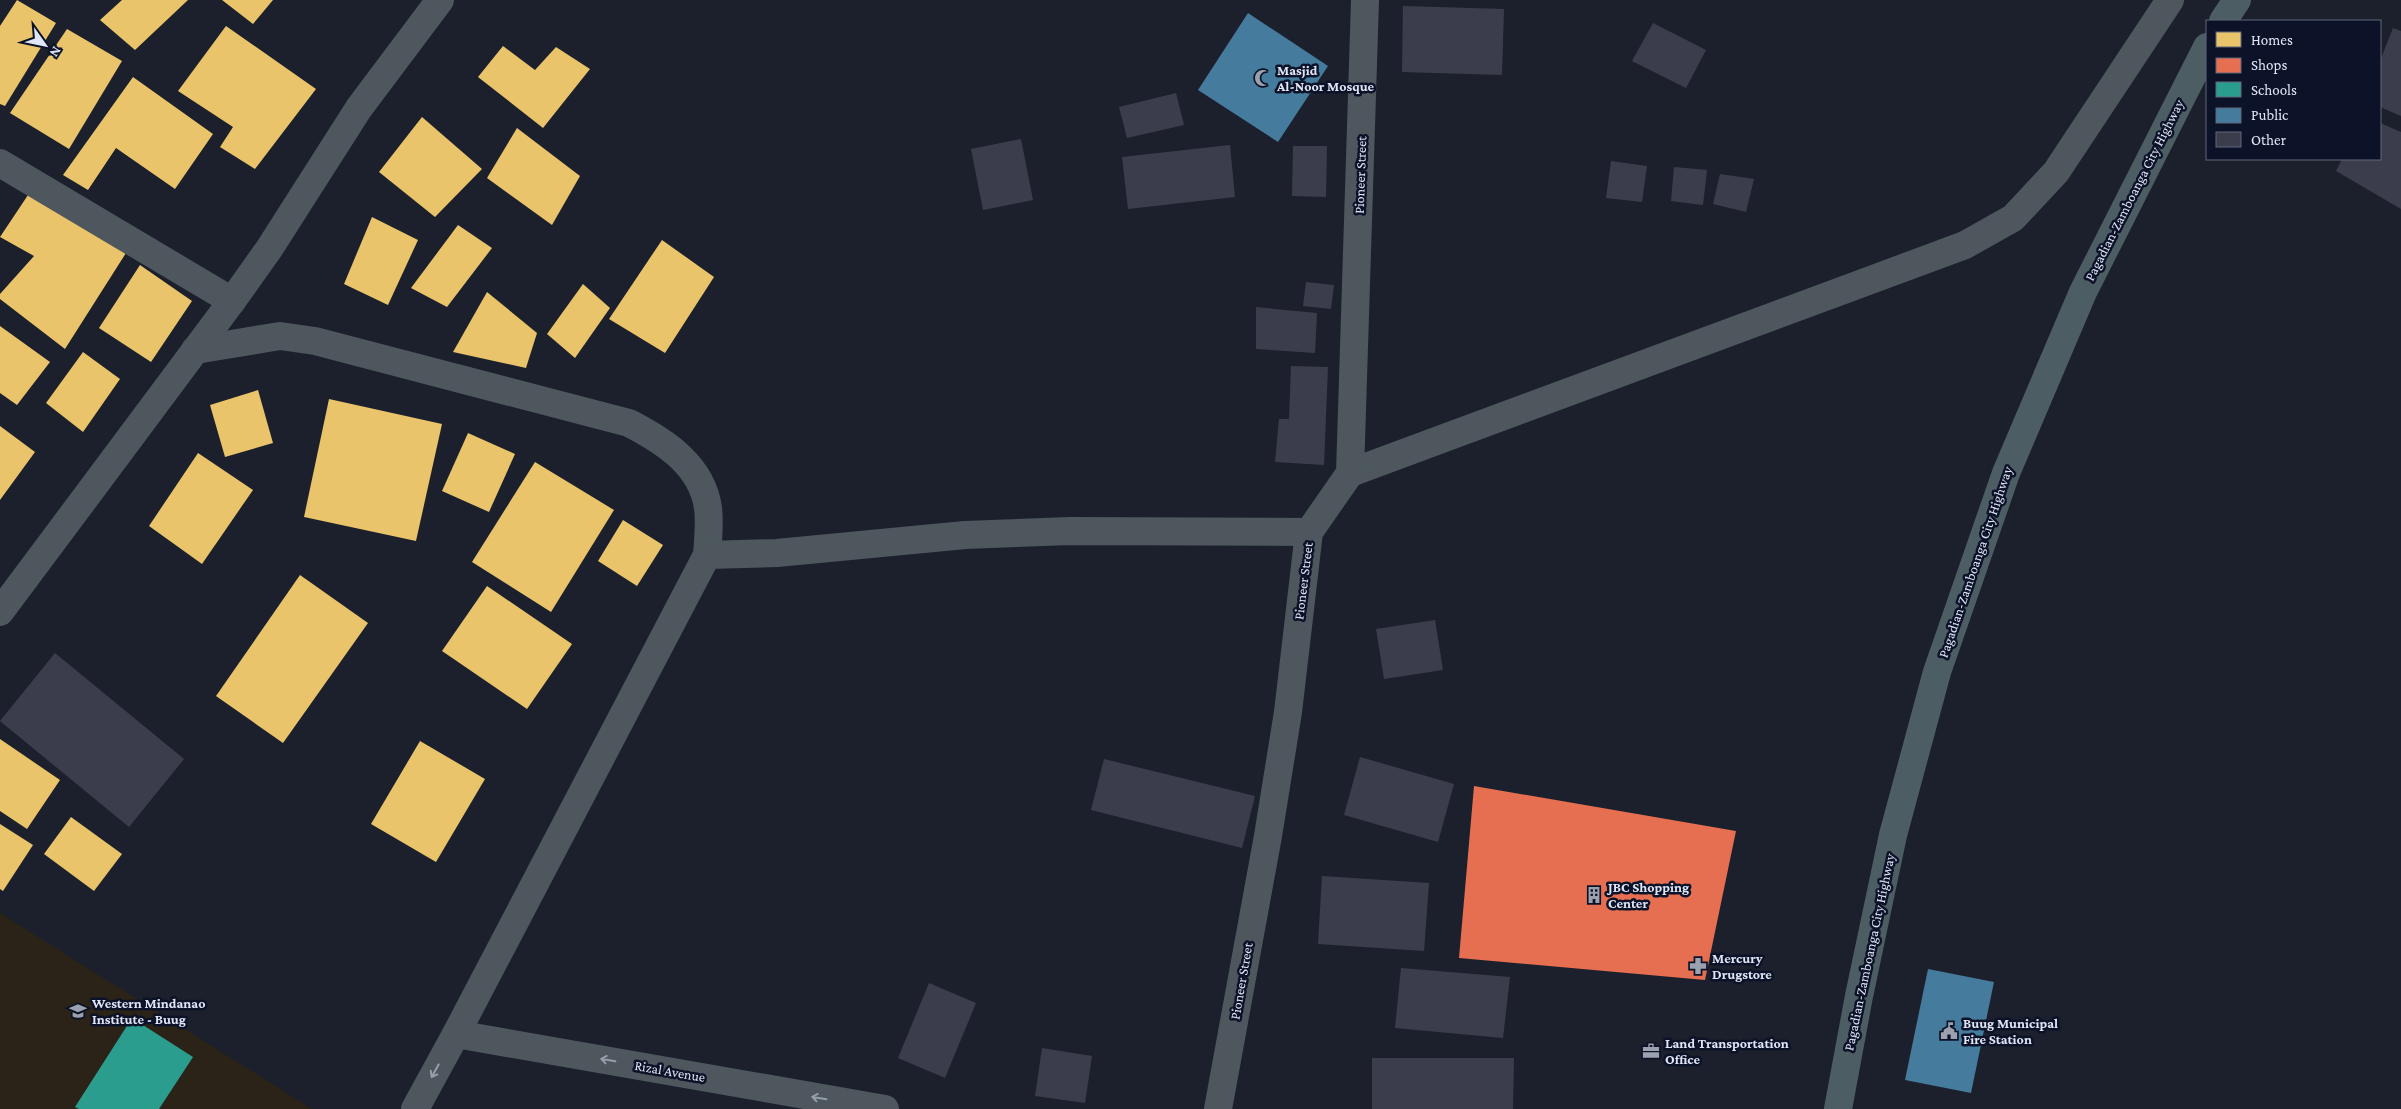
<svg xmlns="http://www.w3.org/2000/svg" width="2401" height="1109" font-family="'Crimson Pro',serif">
	<rect width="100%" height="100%" fill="#1c202c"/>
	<polygon fill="#2b2317" points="0,913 312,1109 0,1109"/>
	<g fill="#e9c46a">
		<polygon points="17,0 56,23 5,106 0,104 0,26"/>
		<polygon points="122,0 188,0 135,50 100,20"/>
		<polygon points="222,0 273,0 253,24"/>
		<polygon points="226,26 316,89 255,169 220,147 233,127 178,91"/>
		<polygon points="67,29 122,61 69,149 10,113"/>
		<polygon points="503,46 535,70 556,47 590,69 543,128 478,77"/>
		<polygon points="133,77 213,134 175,189 116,148 88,190 63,175"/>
		<polygon points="422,117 482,169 435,217 379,172"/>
		<polygon points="517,128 580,176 552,225 487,178"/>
		<polygon points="28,195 126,253 65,349 0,299 0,294 34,256 0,237"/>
		<polygon points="372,217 418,240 388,305 344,284"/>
		<polygon points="458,225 492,248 447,307 411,288"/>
		<polygon points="662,240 714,277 665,353 609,319"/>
		<polygon points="140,265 192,301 151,362 99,328"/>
		<polygon points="583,284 610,308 575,358 547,334"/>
		<polygon points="487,292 537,333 526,368 453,352"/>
		<polygon points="0,326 50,362 17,405 0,393"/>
		<polygon points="83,352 120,379 83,432 46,403"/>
		<polygon points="258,390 273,443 225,457 210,405"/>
		<polygon points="329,399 442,424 416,541 304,517"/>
		<polygon points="0,426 35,452 0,500"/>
		<polygon points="468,433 515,454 489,512 442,491"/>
		<polygon points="198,453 253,490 202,564 149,526"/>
		<polygon points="535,462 614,510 551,612 472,562"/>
		<polygon points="623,520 663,545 637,586 598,561"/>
		<polygon points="300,575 368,623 283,743 216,696"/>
		<polygon points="487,586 572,644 527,709 442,651"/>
		<polygon points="0,739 60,780 27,829 0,811"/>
		<polygon points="420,741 485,779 436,862 371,824"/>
		<polygon points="71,817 122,854 94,891 44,854"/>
		<polygon points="0,824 33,845 3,891 0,889"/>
	</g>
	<polygon fill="#e76f51" points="1474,786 1736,831 1705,980 1459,958"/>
	<polygon fill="#2a9d8f" points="132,1018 193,1057 159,1109 79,1109 75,1107"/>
	<g fill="#457b9d">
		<polygon points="1248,13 1328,66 1278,142 1198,90"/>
		<polygon points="1928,969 1994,982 1971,1093 1905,1080"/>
	</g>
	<g fill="#3c3d4c">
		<polygon points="1403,6 1504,9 1502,75 1402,72"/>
		<polygon points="1653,23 1706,50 1686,88 1632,61"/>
		<polygon points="2393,28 2401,31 2401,116 2380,107 2380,61"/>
		<polygon points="1176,93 1184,125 1127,138 1119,107"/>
		<polygon points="2380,123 2401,132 2401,209 2336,171 2342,159 2380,159"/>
		<polygon points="1021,139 1033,200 983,210 971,149"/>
		<polygon points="1230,145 1235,197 1128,209 1122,157"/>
		<polygon points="1293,146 1327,146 1326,197 1292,196"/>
		<polygon points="1611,161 1647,166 1642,202 1606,198"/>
		<polygon points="1674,167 1707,170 1703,205 1671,201"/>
		<polygon points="1720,174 1754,179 1746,212 1713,204"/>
		<polygon points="1306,282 1334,285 1331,309 1303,306"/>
		<polygon points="1256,307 1317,313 1315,353 1256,349"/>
		<polygon points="1291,366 1328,367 1324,465 1275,462 1279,419 1289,419"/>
		<polygon points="1435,620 1443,670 1384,679 1376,629"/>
		<polygon points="55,653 184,759 129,827 0,721"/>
		<polygon points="1360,757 1454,784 1438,842 1344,815"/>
		<polygon points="1104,759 1255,796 1242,848 1091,810"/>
		<polygon points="1322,876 1429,883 1424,951 1318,944"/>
		<polygon points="1401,968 1510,977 1503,1038 1395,1028"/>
		<polygon points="929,983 976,1003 945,1078 898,1058"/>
		<polygon points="1042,1048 1092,1056 1085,1103 1035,1096"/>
		<polygon points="1372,1058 1514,1058 1513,1109 1372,1109"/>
	</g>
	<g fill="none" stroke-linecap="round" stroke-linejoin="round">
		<g stroke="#4d575d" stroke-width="28">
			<polyline points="0,163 232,301"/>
			<path d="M195,350L280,336L315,341L629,423C664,441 702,465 708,508C710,523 708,540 707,555L456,1034L415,1109"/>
			<polyline points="1350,473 1965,245 2013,218 2056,172 2170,0"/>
			<polyline points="707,555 777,553 965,535 1070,531 1309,532"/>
			<polyline points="0,612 232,301 269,249 359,108 440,0"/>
			<polyline points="456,1034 885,1109"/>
			<polyline points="1218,1109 1268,836 1288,712 1309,532 1350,473 1365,0"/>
		</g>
		<g stroke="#4d5d64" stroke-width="28">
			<polyline points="2223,21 2237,0"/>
			<polyline points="1838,1109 1859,996 1893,835 1937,672 2006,473 2083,292 2207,47"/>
		</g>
	</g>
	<defs><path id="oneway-shaft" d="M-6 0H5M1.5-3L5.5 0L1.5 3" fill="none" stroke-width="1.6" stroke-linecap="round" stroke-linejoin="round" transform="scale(1.25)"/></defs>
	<g stroke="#969eaa">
		<use href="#oneway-shaft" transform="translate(608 1060) rotate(-170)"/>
		<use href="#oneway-shaft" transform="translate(435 1071) rotate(119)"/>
		<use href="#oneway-shaft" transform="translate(819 1098) rotate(-170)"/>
	</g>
	<defs>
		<g id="mosque-bare" transform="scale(1.35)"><path d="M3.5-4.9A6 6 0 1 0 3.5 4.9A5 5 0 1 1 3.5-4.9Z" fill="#9ba1af" stroke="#0c1328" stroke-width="2.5" paint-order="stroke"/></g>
		<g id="building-bare" transform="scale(1.35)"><path d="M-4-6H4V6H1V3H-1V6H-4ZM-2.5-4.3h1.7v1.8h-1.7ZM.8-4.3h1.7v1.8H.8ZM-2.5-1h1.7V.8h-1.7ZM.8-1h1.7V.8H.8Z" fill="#9ba1af" stroke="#0c1328" stroke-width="2.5" paint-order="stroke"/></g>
		<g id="pharmacy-bare" transform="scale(1.35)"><path d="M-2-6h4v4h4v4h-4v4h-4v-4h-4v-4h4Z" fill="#9ba1af" stroke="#0c1328" stroke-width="2.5" paint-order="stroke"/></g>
		<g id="school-bare" transform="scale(1.35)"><path d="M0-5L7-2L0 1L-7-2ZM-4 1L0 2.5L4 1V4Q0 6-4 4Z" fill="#9ba1af" stroke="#0c1328" stroke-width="2.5" paint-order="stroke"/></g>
		<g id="civic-bare" transform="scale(1.35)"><path d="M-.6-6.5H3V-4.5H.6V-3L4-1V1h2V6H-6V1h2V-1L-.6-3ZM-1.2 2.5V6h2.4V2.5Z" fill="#9ba1af" stroke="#0c1328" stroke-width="2.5" paint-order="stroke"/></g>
		<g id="office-bare" transform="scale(1.35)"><path d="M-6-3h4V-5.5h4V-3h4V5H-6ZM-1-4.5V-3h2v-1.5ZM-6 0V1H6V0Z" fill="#9ba1af" stroke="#0c1328" stroke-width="2.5" paint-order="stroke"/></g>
	</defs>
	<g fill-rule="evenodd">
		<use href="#mosque-bare" x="1263" y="78"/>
		<use href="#building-bare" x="1594" y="895"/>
		<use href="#pharmacy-bare" x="1698" y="966"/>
		<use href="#school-bare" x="78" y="1011"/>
		<use href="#civic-bare" x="1949" y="1031"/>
		<use href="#office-bare" x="1651" y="1051"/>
	</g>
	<g text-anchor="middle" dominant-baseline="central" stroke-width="5" stroke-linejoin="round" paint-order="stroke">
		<g font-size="14" font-weight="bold" fill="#e0e6f6" stroke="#0c1328" text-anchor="start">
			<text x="1277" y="70">Masjid<tspan x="1277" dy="16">Al-Noor Mosque</tspan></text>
			<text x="1608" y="887">JBC Shopping<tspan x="1608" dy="16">Center</tspan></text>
			<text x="1712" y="958">Mercury<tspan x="1712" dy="16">Drugstore</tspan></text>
			<text x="92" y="1003">Western Mindanao<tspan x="92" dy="16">Institute - Buug</tspan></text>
			<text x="1963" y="1023">Buug Municipal<tspan x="1963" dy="16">Fire Station</tspan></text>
			<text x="1665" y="1043">Land Transportation<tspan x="1665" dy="16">Office</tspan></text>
		</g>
		<g font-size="14" fill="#e0e6f6" stroke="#0c1328">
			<text transform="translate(1360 175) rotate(-88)">Pioneer Street</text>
			<text transform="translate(2134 190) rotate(-63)">Pagadian-Zamboanga City Highway</text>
			<text transform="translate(1975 562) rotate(-71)">Pagadian-Zamboanga City Highway</text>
			<text transform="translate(1303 581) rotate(-83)">Pioneer Street</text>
			<text transform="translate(1869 952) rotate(-78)">Pagadian-Zamboanga City Highway</text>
			<text transform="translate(1241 981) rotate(-80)">Pioneer Street</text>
			<text transform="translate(670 1071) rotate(10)">Rizal Avenue</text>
		</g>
	</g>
	<rect x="2206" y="20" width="175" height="140" fill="#0c1328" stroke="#61677a"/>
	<rect x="2216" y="32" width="25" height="15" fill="#e9c46a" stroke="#61677a"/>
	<text x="2251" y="45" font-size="15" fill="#e0e6f6">Homes</text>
	<rect x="2216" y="58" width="25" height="15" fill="#e76f51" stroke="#61677a"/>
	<text x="2251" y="70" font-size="15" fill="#e0e6f6">Shops</text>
	<rect x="2216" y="82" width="25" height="15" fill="#2a9d8f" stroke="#61677a"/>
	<text x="2251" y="95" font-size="15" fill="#e0e6f6">Schools</text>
	<rect x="2216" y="108" width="25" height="15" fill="#457b9d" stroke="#61677a"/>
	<text x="2251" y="120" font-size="15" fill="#e0e6f6">Public</text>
	<rect x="2216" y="132" width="25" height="15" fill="#3c3d4c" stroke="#61677a"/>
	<text x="2251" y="145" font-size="15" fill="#e0e6f6">Other</text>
	<g transform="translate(45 45) rotate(123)" stroke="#0c1328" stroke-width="4" paint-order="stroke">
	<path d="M0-4L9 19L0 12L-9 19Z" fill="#e0e6f6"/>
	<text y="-8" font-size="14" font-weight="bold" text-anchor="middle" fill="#e0e6f6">N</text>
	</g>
</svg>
